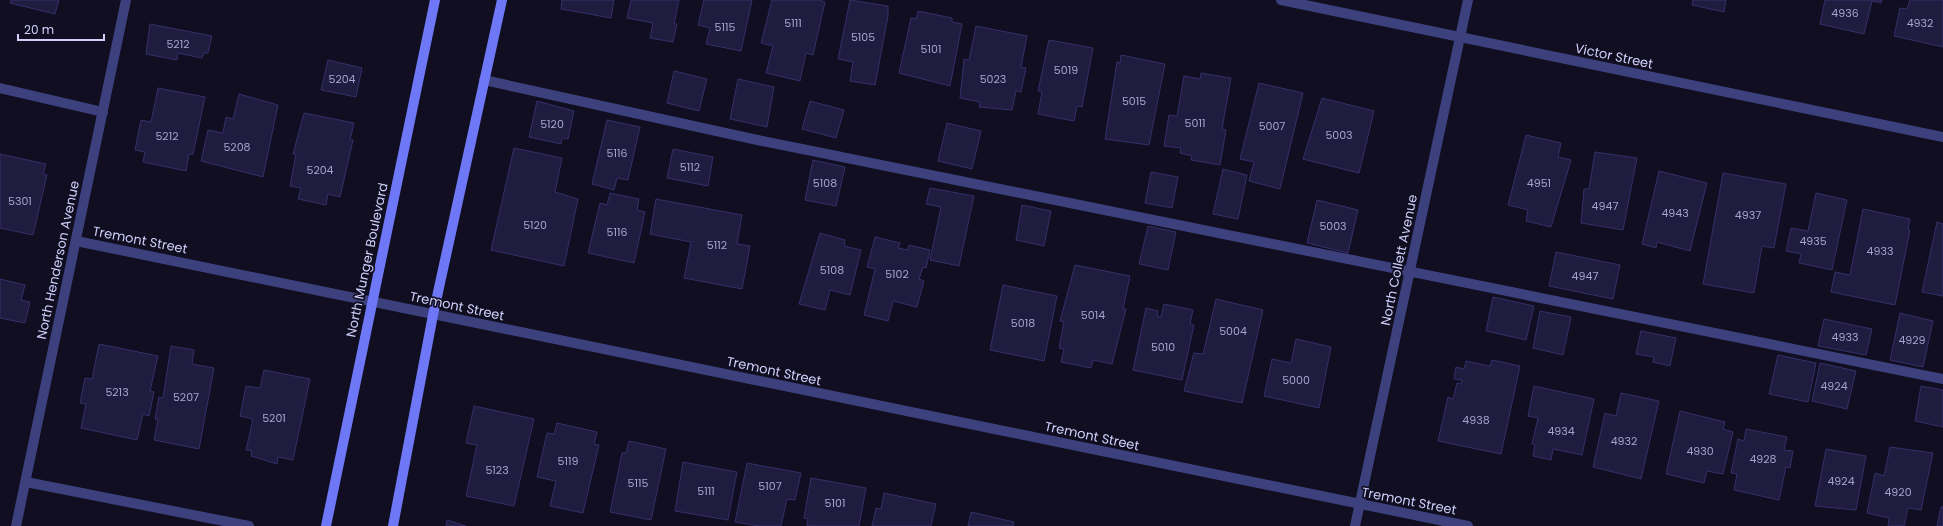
<svg xmlns="http://www.w3.org/2000/svg" width="1943" height="526" font-family="Poppins,sans-serif">
	<rect width="100%" height="100%" fill="#100e20"/>
	<g fill="#201c40" stroke="#352f6a">
		<polygon points="11,0 59,0 55,14 10,3"/>
		<polygon points="562,0 614,0 611,18 561,9"/>
		<polygon points="631,0 679,0 674,24 677,24 673,42 650,38 653,23 627,18"/>
		<polygon points="704,0 752,0 741,51 706,44 710,28 698,25"/>
		<polygon points="772,0 820,0 825,2 813,55 806,53 800,81 766,73 773,46 761,43"/>
		<polygon points="850,0 888,6 888,16 875,85 850,81 853,62 838,59"/>
		<polygon points="1693,0 1726,0 1724,12 1692,5"/>
		<polygon points="1825,0 1882,0 1881,3 1872,1 1864,34 1820,24"/>
		<polygon points="1910,0 1943,0 1943,47 1894,36 1900,8 1907,9"/>
		<polygon points="918,11 952,18 952,22 962,24 950,86 899,73 911,18 916,19"/>
		<polygon points="150,24 212,36 208,53 204,53 202,58 178,53 177,60 146,54"/>
		<polygon points="976,26 1027,36 1021,67 1026,68 1021,92 1016,91 1012,110 979,107 980,102 960,98 964,59 969,60"/>
		<polygon points="1049,40 1093,48 1082,107 1077,106 1074,121 1038,114 1042,92 1038,91"/>
		<polygon points="1121,55 1165,64 1149,145 1105,139 1117,62 1120,63"/>
		<polygon points="328,60 362,68 356,97 321,90"/>
		<polygon points="674,71 707,79 699,111 667,103"/>
		<polygon points="1201,73 1231,78 1222,129 1226,130 1220,165 1191,160 1192,156 1180,153 1181,148 1164,146 1169,115 1177,116 1184,76 1200,79"/>
		<polygon points="738,79 774,87 767,127 730,119"/>
		<polygon points="1259,83 1303,93 1280,189 1249,181 1254,162 1240,159"/>
		<polygon points="158,88 205,97 193,154 189,154 186,171 143,162 145,152 135,150 141,120 151,122"/>
		<polygon points="239,94 278,105 263,177 201,161 208,130 223,133 226,117 233,119"/>
		<polygon points="1322,98 1374,111 1359,173 1303,159"/>
		<polygon points="537,101 574,111 568,139 562,138 561,144 529,137"/>
		<polygon points="810,101 844,110 836,138 802,129"/>
		<polygon points="304,113 354,123 350,140 353,140 340,197 328,194 326,205 298,199 301,188 290,186 296,154 293,154"/>
		<polygon points="607,120 640,127 628,180 617,178 614,190 592,184"/>
		<polygon points="947,123 981,131 972,169 938,161"/>
		<polygon points="1526,135 1561,143 1558,157 1571,160 1551,227 1526,221 1528,210 1508,205"/>
		<polygon points="514,148 562,158 555,192 578,199 564,266 491,250"/>
		<polygon points="673,149 713,157 708,186 667,178"/>
		<polygon points="1595,152 1637,158 1623,230 1581,223 1584,189 1589,189"/>
		<polygon points="0,154 46,164 43,174 47,175 33,235 0,228"/>
		<polygon points="813,160 845,167 836,206 805,200"/>
		<polygon points="1223,169 1247,175 1238,219 1213,214"/>
		<polygon points="1659,171 1707,183 1690,251 1657,242 1656,248 1642,244"/>
		<polygon points="1151,172 1178,177 1172,208 1145,203"/>
		<polygon points="1723,173 1786,184 1774,248 1762,246 1754,293 1703,284"/>
		<polygon points="930,188 974,196 959,266 930,260 941,207 926,204"/>
		<polygon points="610,193 639,199 637,210 645,212 634,263 588,253 600,203 607,205"/>
		<polygon points="1816,193 1847,200 1832,270 1799,263 1801,254 1786,251 1791,228 1808,231"/>
		<polygon points="656,199 742,215 737,244 750,246 742,289 684,278 691,242 650,234"/>
		<polygon points="1317,200 1358,210 1348,253 1307,243"/>
		<polygon points="1022,205 1051,211 1044,246 1016,240"/>
		<polygon points="1863,209 1910,219 1908,229 1910,230 1895,305 1831,292 1835,272 1850,275"/>
		<polygon points="1937,222 1943,224 1943,296 1922,292"/>
		<polygon points="1148,226 1176,232 1168,270 1139,264"/>
		<polygon points="820,233 845,240 844,246 861,250 850,295 830,290 825,310 799,304"/>
		<polygon points="875,237 900,243 898,248 908,250 909,245 930,250 926,268 923,267 919,279 924,281 917,307 893,301 888,321 864,315 875,269 867,267"/>
		<polygon points="1556,252 1620,265 1613,299 1549,286"/>
		<polygon points="1075,265 1130,276 1123,309 1126,309 1112,364 1093,360 1091,368 1061,362 1064,349 1059,348 1064,322 1060,321"/>
		<polygon points="0,279 25,285 21,300 30,302 25,323 0,318"/>
		<polygon points="1003,285 1057,296 1044,361 990,350"/>
		<polygon points="1493,297 1534,306 1526,340 1486,331"/>
		<polygon points="1216,299 1263,310 1242,403 1184,391 1194,353 1203,354"/>
		<polygon points="1164,304 1193,310 1190,324 1194,325 1182,380 1133,370 1146,308 1158,311 1157,316 1161,317"/>
		<polygon points="1540,311 1571,317 1563,355 1533,348"/>
		<polygon points="1900,313 1933,321 1923,367 1890,360"/>
		<polygon points="1824,319 1872,329 1866,355 1818,346"/>
		<polygon points="1641,331 1676,338 1670,366 1653,362 1654,357 1636,354"/>
		<polygon points="1296,339 1331,347 1319,408 1264,396 1272,359 1291,363"/>
		<polygon points="99,344 158,356 150,391 154,392 149,416 143,414 137,440 81,428 86,404 80,403 85,378 92,379"/>
		<polygon points="171,346 194,350 192,364 214,368 199,449 154,440 158,419 155,419 159,397 163,398"/>
		<polygon points="1778,355 1816,363 1808,402 1769,394"/>
		<polygon points="1492,360 1520,366 1501,454 1438,441 1448,397 1453,399 1457,383 1461,384 1462,380 1454,379 1456,367 1464,369 1466,361 1490,366"/>
		<polygon points="1820,363 1856,371 1847,409 1812,401"/>
		<polygon points="264,370 310,379 293,460 278,457 277,464 251,456 252,451 246,450 253,419 240,416 246,386 260,388"/>
		<polygon points="1534,386 1594,399 1582,455 1553,449 1551,460 1533,456 1535,445 1532,444 1538,418 1528,416"/>
		<polygon points="1921,386 1943,390 1943,427 1915,421"/>
		<polygon points="1621,393 1659,401 1641,479 1593,467 1605,413 1616,416"/>
		<polygon points="474,406 534,419 514,506 466,496 477,445 466,443"/>
		<polygon points="1680,411 1725,422 1723,429 1733,432 1723,474 1707,471 1704,483 1666,474"/>
		<polygon points="557,423 597,432 594,444 599,445 583,513 550,506 556,481 537,477 547,433 554,434"/>
		<polygon points="1746,429 1787,437 1784,450 1793,451 1790,468 1786,467 1779,500 1734,490 1737,474 1731,473 1738,439 1744,441"/>
		<polygon points="629,441 666,449 651,520 610,512 622,453 626,453"/>
		<polygon points="1890,447 1933,453 1921,510 1908,508 1904,526 1888,526 1889,518 1867,513 1875,473 1884,476"/>
		<polygon points="1826,449 1866,456 1856,510 1815,506"/>
		<polygon points="683,462 737,472 728,520 675,511"/>
		<polygon points="747,463 801,473 795,500 787,499 781,526 759,526 735,522"/>
		<polygon points="811,478 866,488 859,526 807,526 808,519 804,518"/>
		<polygon points="884,493 936,504 931,526 872,526 876,508 881,509"/>
		<polygon points="1941,507 1943,507 1943,526 1937,526"/>
		<polygon points="971,512 1014,522 1013,526 968,526"/>
		<polygon points="447,520 466,526 446,526"/>
	</g>
	<g fill="none" stroke-linecap="round" stroke-linejoin="round">
		<g stroke="#3c407c" stroke-width="10">
			<polyline points="484,80 762,141 1943,379"/>
			<polyline points="26,482 249,526"/>
		</g>
		<g stroke="#3c407c" stroke-width="10">
			<polyline points="1281,0 1943,137"/>
			<polyline points="0,88 103,112"/>
			<polyline points="76,241 1468,526"/>
			<polyline points="16,526 126,0"/>
			<polyline points="1355,526 1468,0"/>
		</g>
		<g stroke="#6e77f6" stroke-width="10">
			<polyline points="326,526 435,0"/>
			<polyline points="393,526 433,315 502,0"/>
		</g>
	</g>
	<g text-anchor="middle" dominant-baseline="central" stroke-width="3.5" stroke-linejoin="round" paint-order="stroke">
		<g font-size="11" fill="#a5a3cd">
			<text x="1845" y="13">4936</text>
			<text x="793" y="23">5111</text>
			<text x="1920" y="23">4932</text>
			<text x="725" y="27">5115</text>
			<text x="863" y="37">5105</text>
			<text x="178" y="44">5212</text>
			<text x="931" y="49">5101</text>
			<text x="1066" y="70">5019</text>
			<text x="342" y="79">5204</text>
			<text x="993" y="79">5023</text>
			<text x="1134" y="101">5015</text>
			<text x="1195" y="123">5011</text>
			<text x="552" y="124">5120</text>
			<text x="1272" y="126">5007</text>
			<text x="1339" y="135">5003</text>
			<text x="167" y="136">5212</text>
			<text x="237" y="147">5208</text>
			<text x="617" y="153">5116</text>
			<text x="690" y="167">5112</text>
			<text x="320" y="170">5204</text>
			<text x="825" y="183">5108</text>
			<text x="1539" y="183">4951</text>
			<text x="20" y="201">5301</text>
			<text x="1605" y="206">4947</text>
			<text x="1675" y="213">4943</text>
			<text x="1748" y="215">4937</text>
			<text x="535" y="225">5120</text>
			<text x="1333" y="226">5003</text>
			<text x="617" y="232">5116</text>
			<text x="1813" y="241">4935</text>
			<text x="717" y="245">5112</text>
			<text x="1880" y="251">4933</text>
			<text x="832" y="270">5108</text>
			<text x="897" y="274">5102</text>
			<text x="1585" y="276">4947</text>
			<text x="1093" y="315">5014</text>
			<text x="1023" y="323">5018</text>
			<text x="1233" y="331">5004</text>
			<text x="1845" y="337">4933</text>
			<text x="1912" y="340">4929</text>
			<text x="1163" y="347">5010</text>
			<text x="1296" y="380">5000</text>
			<text x="1834" y="386">4924</text>
			<text x="117" y="392">5213</text>
			<text x="186" y="397">5207</text>
			<text x="274" y="418">5201</text>
			<text x="1476" y="420">4938</text>
			<text x="1561" y="431">4934</text>
			<text x="1624" y="441">4932</text>
			<text x="1700" y="451">4930</text>
			<text x="1763" y="459">4928</text>
			<text x="568" y="461">5119</text>
			<text x="497" y="470">5123</text>
			<text x="1841" y="481">4924</text>
			<text x="638" y="483">5115</text>
			<text x="770" y="486">5107</text>
			<text x="706" y="491">5111</text>
			<text x="1898" y="492">4920</text>
			<text x="835" y="503">5101</text>
		</g>
		<g font-size="13" fill="#d1d0fc" stroke="#100e20">
			<text transform="translate(1614 56) rotate(12)">Victor Street</text>
			<text transform="translate(140 240) rotate(11)">Tremont Street</text>
			<text transform="translate(58 260) rotate(-78)">North Henderson Avenue</text>
			<text transform="translate(367 260) rotate(-78)">North Munger Boulevard</text>
			<text transform="translate(1399 260) rotate(-78)">North Collett Avenue</text>
			<text transform="translate(457 306) rotate(12)">Tremont Street</text>
			<text transform="translate(774 371) rotate(12)">Tremont Street</text>
			<text transform="translate(1092 436) rotate(12)">Tremont Street</text>
			<text transform="translate(1409 501) rotate(11)">Tremont Street</text>
		</g>
	</g>
	<path d="M18 34v6h86v-6" fill="none" stroke="#d1d0fc" stroke-width="2"/>
	<text x="24" y="34" font-size="12" fill="#d1d0fc" stroke="#100e20" stroke-width="3" paint-order="stroke">20 m</text>
</svg>
